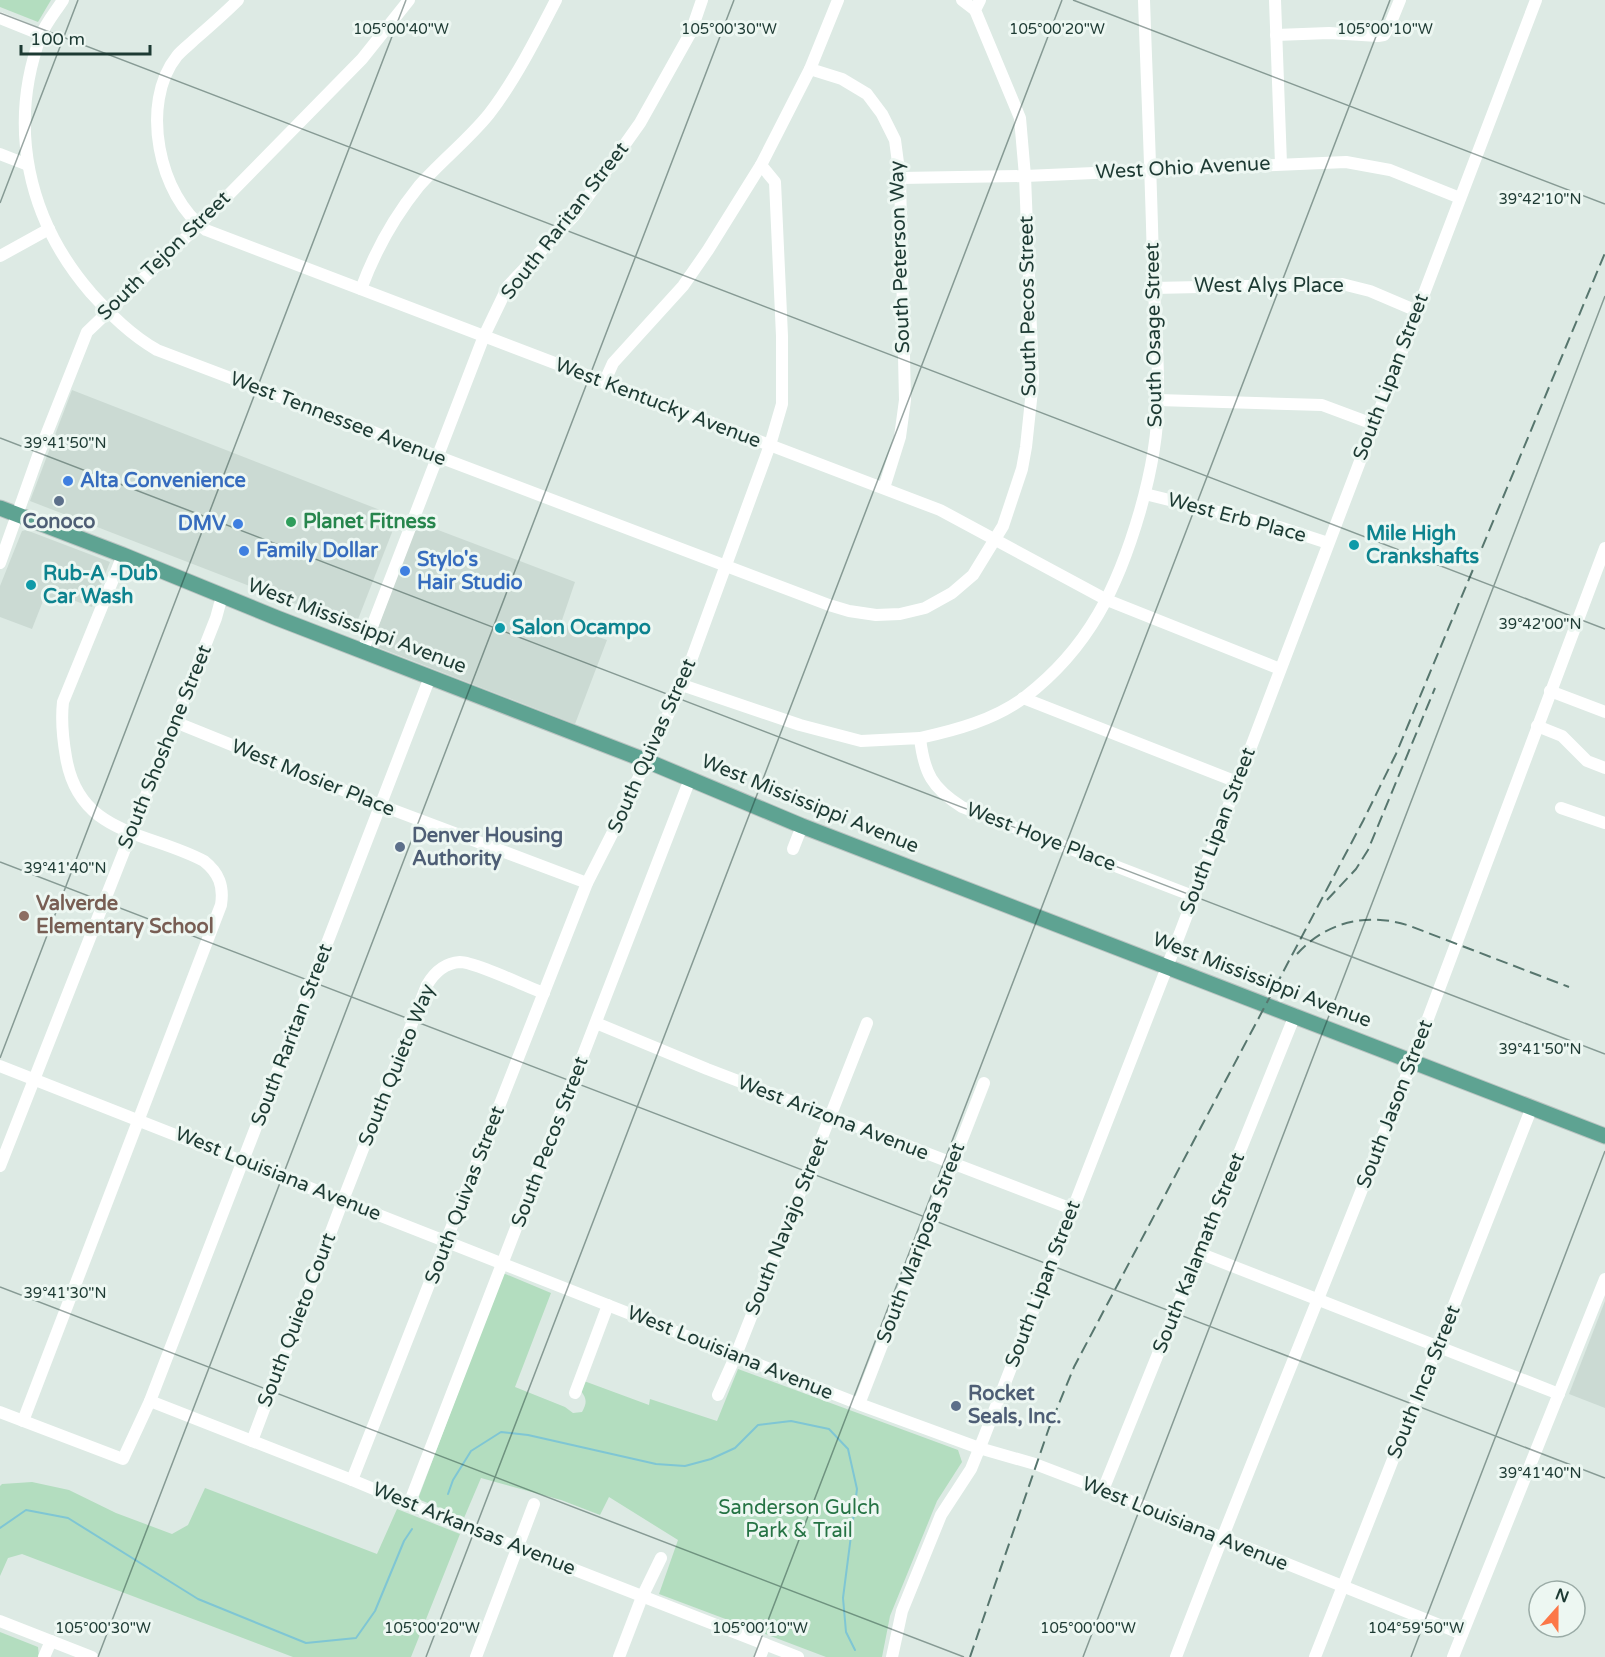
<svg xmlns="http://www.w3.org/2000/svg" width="1605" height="1657" font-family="'Varela Round',sans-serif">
	<rect width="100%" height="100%" fill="#ddeae4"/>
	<g fill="#cbdad3">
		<polygon points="72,390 398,517 355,627 30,501"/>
		<polygon points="417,522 575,582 561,623 607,640 575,724 375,646 373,641"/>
		<polygon points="26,530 110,562 92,607 64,597 60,606 43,601 32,629 0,617 0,586 22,531"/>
		<polygon points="1605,1301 1605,1408 1569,1394"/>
	</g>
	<g fill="#b3ddbf">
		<polygon points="0,0 51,0 38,22 0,7"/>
		<path d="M503,1273L551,1293L515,1387L565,1407L573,1413L582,1412C587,1403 587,1399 581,1391L584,1381L649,1405L650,1399L717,1421L738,1369L958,1450L962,1462L937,1501L890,1616L882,1657H826L659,1594L678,1540L609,1497L600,1515L561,1500L481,1478L464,1518L418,1499Z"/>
		<polygon points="32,1482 69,1490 116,1513 172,1534 188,1525 205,1488 377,1554 397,1509 460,1534 411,1657 293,1657 22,1554 8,1558 0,1576 0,1486 2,1484"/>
		<polygon points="0,1632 38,1647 39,1657 0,1657"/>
	</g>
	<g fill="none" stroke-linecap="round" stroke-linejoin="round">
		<g stroke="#7fc6d4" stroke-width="2">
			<polyline points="448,1494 453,1480 471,1451 501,1432 528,1435 656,1464 685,1466 711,1459 735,1448 758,1425 791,1421 829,1429 848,1449 857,1489 843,1598 846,1632 855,1650"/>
			<polyline points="0,1528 26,1510 68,1518 198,1599 306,1643 356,1638 375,1611 404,1541 412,1529"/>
		</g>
		<g stroke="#bbc4c2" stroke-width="17">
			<polyline id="major" points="0,508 123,555 277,618 647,761 802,826 1605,1136"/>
		</g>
		<g stroke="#fff" stroke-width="12">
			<path d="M63,0C56,11 46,23 41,35C7,127 28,220 91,293C111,315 131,335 157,350L829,605L849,611L876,615L900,614L925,608L952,593L973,575L1003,526L1022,469L1026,447L1033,381L1025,176L1020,118L975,10L980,0"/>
			<path d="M238,0C224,14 209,27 194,40C189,45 182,50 177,56C139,103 159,197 206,230L940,510L1107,600L1280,669"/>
			<polyline points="962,0 975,10"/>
			<polyline points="1275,0 1281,164"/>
			<polyline points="0,18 42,35"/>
			<polyline points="1276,35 1329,33 1378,36 1384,35 1389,27 1400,0"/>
			<polyline points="810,69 842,79 867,94 882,114 895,140 900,178 905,400 900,437 884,488"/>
			<polyline points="0,154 28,165"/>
			<polyline points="900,178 1025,176 1346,162 1390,170 1460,198"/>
			<polyline points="0,256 49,229"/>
			<polyline points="1153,288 1342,284 1370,291 1417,311"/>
			<path d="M361,289C375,251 394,217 419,186C441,161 468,140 489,114C514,82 537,37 556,0"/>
			<polyline points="604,383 613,363 683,286 708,250 761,165"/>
			<polyline points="1158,400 1322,405 1373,424"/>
			<polyline points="1145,494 1279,527 1328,543"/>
			<polyline points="0,563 39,453 87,332 199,225 362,59 409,0"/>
			<polyline points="363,650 484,336 508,286 574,216 640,123 691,32 702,0"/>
			<path d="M682,685L800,725L861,741L920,738C924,773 932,788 962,807L1193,896"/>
			<polyline points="1550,691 1605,712"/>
			<polyline points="1023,698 1237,782"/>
			<polyline points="175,722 380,805 587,883"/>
			<polyline points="1537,726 1562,736 1587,761 1605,768"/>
			<path d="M920,738C956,730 994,720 1025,697C1089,648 1118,587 1140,511C1150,476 1158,437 1158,400C1159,354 1154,309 1153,263C1151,176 1147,88 1144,0"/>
			<polyline points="1561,808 1605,823"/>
			<polyline points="793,849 802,826"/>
			<polyline points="596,1023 707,1069 1072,1209"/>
			<polyline points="0,1066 859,1404 979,1448 1035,1464 1103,1490 1462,1634"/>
			<polyline points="0,1166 175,722 216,618 222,596"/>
			<polyline points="1199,1253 1559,1394"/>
			<polyline points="575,1393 608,1305"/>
			<polyline points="718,1395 736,1355 867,1023"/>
			<polyline points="150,1401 352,1480 460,1525 798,1657"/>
			<polyline points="859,1404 984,1083"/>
			<polyline points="0,1412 123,1459 150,1401 430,677"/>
			<path d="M23,1421L221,905C224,886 219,873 204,861C148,831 79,836 66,757C63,740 61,720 63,702L123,555"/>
			<path d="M252,1441L343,1200L427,985C434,973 445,963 460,962C475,962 527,987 544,993"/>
			<polyline points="352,1480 587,883 614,830 682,685 770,445 782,404 782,336 775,182 761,165 810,69 838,0"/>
			<polyline points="1103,1490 1295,1015"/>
			<polyline points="409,1504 690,779"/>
			<polyline points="0,1621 92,1657"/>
			<polyline points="44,1657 51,1641"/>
			<polyline points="476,1657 534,1504"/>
			<polyline points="619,1657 642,1597 661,1558"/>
			<polyline points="760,1657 765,1644"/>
			<polyline points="892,1657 902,1611 941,1515 971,1469 984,1437 1164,975 1536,0"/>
			<path d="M1176,1657C1249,1465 1329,1276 1403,1085C1472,906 1537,726 1605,548"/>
			<polyline points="1315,1657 1532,1107"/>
			<polyline points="1453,1657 1605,1279"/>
		</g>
		<use href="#major" stroke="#5ea392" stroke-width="15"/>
		<g stroke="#57766e" stroke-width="2" stroke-dasharray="12 6" stroke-linecap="butt">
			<polyline points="1327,900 1356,869 1368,850 1435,688"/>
			<path d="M1297,954C1327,921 1369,912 1410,926L1569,987"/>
			<polyline points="970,1657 1049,1428 1074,1367 1363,821 1396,754 1605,253"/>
		</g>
	</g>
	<path fill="none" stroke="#1d3a33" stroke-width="1.5" stroke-opacity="0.45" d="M1073,0L1605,204M0,13L1605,629M0,203L78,0M0,438L1605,1054M0,862L1605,1478M0,1058L406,0M0,1287L964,1657M98,1657L734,0M426,1657L1062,0M754,1657L1390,0M1083,1657L1605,296M1411,1657L1605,1151"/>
	<g fill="#3f7fe0" stroke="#edf7f2" stroke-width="2">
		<circle cx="68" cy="481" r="6"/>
		<circle cx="238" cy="524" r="6"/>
		<circle cx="244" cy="551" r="6"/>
		<circle cx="405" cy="571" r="6"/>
	</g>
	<g fill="#5c6f8a" stroke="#edf7f2" stroke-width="2">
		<circle cx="59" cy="501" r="6"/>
		<circle cx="400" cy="847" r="6"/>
		<circle cx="956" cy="1406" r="6"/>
	</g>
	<circle fill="#2e9e5b" stroke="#edf7f2" stroke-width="2" cx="291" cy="522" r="6"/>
	<g fill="#0f9aa8" stroke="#edf7f2" stroke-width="2">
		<circle cx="1354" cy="545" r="6"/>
		<circle cx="31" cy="585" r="6"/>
		<circle cx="500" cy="628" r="6"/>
	</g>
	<circle fill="#8d6e63" stroke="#edf7f2" stroke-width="2" cx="24" cy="916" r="6"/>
	<g text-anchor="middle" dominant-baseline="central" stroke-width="6" stroke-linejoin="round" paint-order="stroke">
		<g font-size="20" fill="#1d3a33" stroke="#edf7f2">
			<text transform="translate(1183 168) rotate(-3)">West Ohio Avenue</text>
			<text transform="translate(565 221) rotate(-52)">South Raritan Street</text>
			<text transform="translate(164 256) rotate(-44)">South Tejon Street</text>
			<text transform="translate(900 257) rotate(-92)">South Peterson Way</text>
			<text x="1269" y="286">West Alys Place</text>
			<text transform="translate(1028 306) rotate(-91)">South Pecos Street</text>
			<text transform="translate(1154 335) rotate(-91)">South Osage Street</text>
			<text transform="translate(1391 377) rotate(-69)">South Lipan Street</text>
			<text transform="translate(658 403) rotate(21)">West Kentucky Avenue</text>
			<text transform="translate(338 419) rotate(21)">West Tennessee Avenue</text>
			<text transform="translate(1237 518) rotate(15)">West Erb Place</text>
			<text transform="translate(357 626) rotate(21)">West Mississippi Avenue</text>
			<text transform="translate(652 746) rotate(-66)">South Quivas Street</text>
			<text transform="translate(165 747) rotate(-68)">South Shoshone Street</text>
			<text transform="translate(313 778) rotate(22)">West Mosier Place</text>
			<text transform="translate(810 804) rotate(22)">West Mississippi Avenue</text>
			<text transform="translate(1218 831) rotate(-69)">South Lipan Street</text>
			<text transform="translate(1041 837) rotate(21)">West Hoye Place</text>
			<text transform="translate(1262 980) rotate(21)">West Mississippi Avenue</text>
			<text transform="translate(292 1035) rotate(-69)">South Raritan Street</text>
			<text transform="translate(397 1065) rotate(-68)">South Quieto Way</text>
			<text transform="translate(1395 1104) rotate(-69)">South Jason Street</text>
			<text transform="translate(833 1118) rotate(21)">West Arizona Avenue</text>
			<text transform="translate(550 1142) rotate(-69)">South Pecos Street</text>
			<text transform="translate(278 1174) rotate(22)">West Louisiana Avenue</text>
			<text transform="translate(465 1195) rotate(-69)">South Quivas Street</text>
			<text transform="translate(787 1226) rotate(-68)">South Navajo Street</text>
			<text transform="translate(921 1243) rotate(-69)">South Mariposa Street</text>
			<text transform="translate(1199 1253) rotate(-68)">South Kalamath Street</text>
			<text transform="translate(1043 1284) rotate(-69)">South Lipan Street</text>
			<text transform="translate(297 1320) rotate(-69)">South Quieto Court</text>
			<text transform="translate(730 1353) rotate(22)">West Louisiana Avenue</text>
			<text transform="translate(1424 1382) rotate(-68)">South Inca Street</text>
			<text transform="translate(1185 1524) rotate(22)">West Louisiana Avenue</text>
			<text transform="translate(474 1529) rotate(22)">West Arkansas Avenue</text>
		</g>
		<g font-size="20" font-weight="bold" fill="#366cbe" stroke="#edf7f2" text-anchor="start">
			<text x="80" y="481">Alta Convenience</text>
			<text x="226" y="524" text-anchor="end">DMV</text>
			<text x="256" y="551">Family Dollar</text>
			<text x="417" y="560">Stylo's<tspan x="417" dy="23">Hair Studio</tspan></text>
		</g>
		<g font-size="20" font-weight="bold" fill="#4e5e75" stroke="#edf7f2" text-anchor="start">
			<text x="59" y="522" text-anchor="middle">Conoco</text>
			<text x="412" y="836">Denver Housing<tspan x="412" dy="23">Authority</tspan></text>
			<text x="968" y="1394">Rocket<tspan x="968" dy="23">Seals, Inc.</tspan></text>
		</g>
		<g font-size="20" font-weight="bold" fill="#27864d" stroke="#edf7f2" text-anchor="start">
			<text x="303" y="522">Planet Fitness</text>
		</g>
		<g font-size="20" font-weight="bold" fill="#0d838f" stroke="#edf7f2" text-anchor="start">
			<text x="1366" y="534">Mile High<tspan x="1366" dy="23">Crankshafts</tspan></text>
			<text x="43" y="574">Rub-A -Dub<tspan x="43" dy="23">Car Wash</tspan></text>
			<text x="512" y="628">Salon Ocampo</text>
		</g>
		<g font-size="20" font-weight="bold" fill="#785e54" stroke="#edf7f2" text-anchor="start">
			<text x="36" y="904">Valverde<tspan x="36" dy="23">Elementary School</tspan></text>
		</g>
		<g font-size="20" fill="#257344" stroke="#edf7f2">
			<text x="799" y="1508">Sanderson Gulch<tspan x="799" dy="23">Park &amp; Trail</tspan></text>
		</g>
	</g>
	<g font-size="15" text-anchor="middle" fill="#1d3a33" stroke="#edf7f2" stroke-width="6" stroke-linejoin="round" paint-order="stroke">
		<text x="401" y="34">105°00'40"W</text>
		<text x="729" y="34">105°00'30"W</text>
		<text x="1057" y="34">105°00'20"W</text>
		<text x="1385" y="34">105°00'10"W</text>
		<text x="1540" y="204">39°42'10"N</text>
		<text x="65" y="448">39°41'50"N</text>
		<text x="1540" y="629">39°42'00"N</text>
		<text x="65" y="873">39°41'40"N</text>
		<text x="1540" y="1054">39°41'50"N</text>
		<text x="65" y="1298">39°41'30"N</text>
		<text x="1540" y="1478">39°41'40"N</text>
		<text x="103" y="1633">105°00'30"W</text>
		<text x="432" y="1633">105°00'20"W</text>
		<text x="760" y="1633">105°00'10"W</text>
		<text x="1088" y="1633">105°00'00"W</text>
		<text x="1416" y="1633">104°59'50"W</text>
	</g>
	<g transform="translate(1557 1609) rotate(21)"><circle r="28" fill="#edf7f2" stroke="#9aaba6" stroke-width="1.5"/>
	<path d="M0-4.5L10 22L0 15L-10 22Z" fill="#fc7748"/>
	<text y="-9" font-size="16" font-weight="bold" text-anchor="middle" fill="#1d3a33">N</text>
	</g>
	<path d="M21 45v9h129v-9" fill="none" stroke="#1d3a33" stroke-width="3"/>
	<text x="30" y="45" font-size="18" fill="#1d3a33" stroke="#edf7f2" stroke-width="4.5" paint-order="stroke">100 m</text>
</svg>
